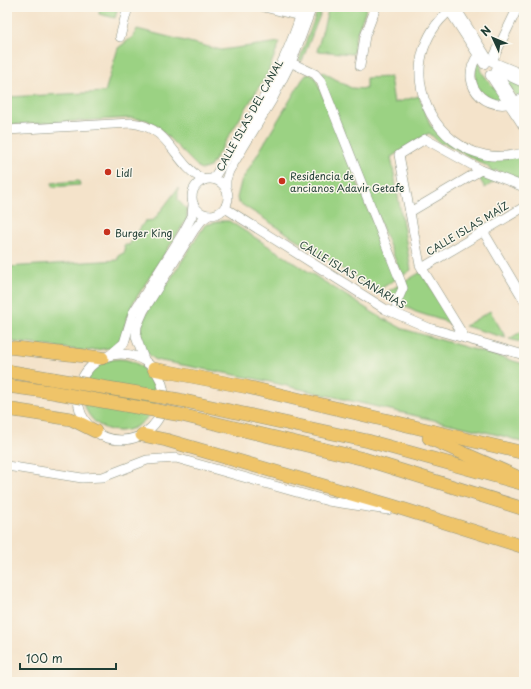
<svg xmlns="http://www.w3.org/2000/svg" width="531" height="689" font-family="'Playpen Sans',sans-serif">
	<rect width="100%" height="100%" fill="#fbf7ec"/>
	<filter id="ink" filterUnits="userSpaceOnUse"><feTurbulence type="fractalNoise" baseFrequency=".025" numOctaves="2"/><feDisplacementMap in="SourceGraphic" scale="8" xChannelSelector="R" yChannelSelector="G"/><feConvolveMatrix kernelMatrix="1 2 1 2 8 2 1 2 1" color-interpolation-filters="sRGB"/></filter>
	<filter id="wash" filterUnits="userSpaceOnUse"><feTurbulence type="fractalNoise" baseFrequency=".012" numOctaves="4" result="noise"/><feDisplacementMap in="SourceGraphic" scale="16" xChannelSelector="R" yChannelSelector="G"/><feGaussianBlur stdDeviation="0.9" result="paint"/><feColorMatrix in="noise" values="0 0 0 0 0 0 0 0 0 0 0 0 0 0 0 0 0 1.4 0 .05"/><feComposite in="paint" operator="in"/></filter>
	<g filter="url(#wash)">
		<rect width="100%" height="100%" fill="#f4e3ca"/>
		<g fill="#9bd283" stroke="#5d885c">
			<polygon points="100,7 118,7 115,18 99,14"/>
			<polygon points="319,7 323,7 302,61 299,60"/>
			<polygon points="329,7 367,7 355,38 353,54 317,51"/>
			<polygon points="137,29 221,50 280,42 267,74 210,167 201,170 158,127 147,120 131,118 7,125 7,97 105,92 118,48 134,36"/>
			<path d="M477,60L481,64L480,70L505,102C476,96 473,88 477,60Z"/>
			<polygon points="323,72 351,88 366,89 366,78 390,77 394,103 419,96 431,127 435,127 463,150 524,157 524,181 495,170 493,173 487,166 444,143 441,144 429,133 391,157 411,270 402,276 320,75"/>
			<polygon points="310,74 315,77 396,279 377,291 238,202 237,198 241,182 302,80 306,75"/>
			<polygon points="506,78 524,87 524,93 517,98 505,80"/>
			<polygon points="483,174 498,179 485,188 478,176"/>
			<polygon points="79,181 80,185 52,187 52,183"/>
			<polygon points="178,188 178,200 187,210 187,219 133,303 124,327 122,336 117,344 110,348 87,351 7,341 7,267 118,260 118,256 125,252 124,245 129,245 145,221 154,220"/>
			<path d="M221,221H229L375,314L403,329L524,364V443L507,437L257,379L156,360C124,339 149,310 163,285L166,286L205,225Z"/>
			<polygon points="421,272 453,324 416,312 382,295"/>
			<polygon points="490,311 506,338 465,326"/>
			<polygon points="524,330 524,343 509,339"/>
			<circle cx="119" cy="395" r="36"/>
		</g>
	</g>
	<g filter="url(#ink)">
		<g fill="none" stroke-linecap="round" stroke-linejoin="round">
			<g stroke="#8a907f" stroke-width="10">
				<g id="minor">
					<polyline points="264,7 300,16"/>
					<polyline points="447,7 484,64"/>
					<path d="M455,7C440,17 430,31 424,48C409,92 437,145 485,155C498,158 511,156 524,153"/>
					<polyline points="455,7 489,61"/>
					<polyline points="120,37 128,7"/>
					<path d="M478,55C455,88 493,119 524,97"/>
					<polyline points="492,61 518,7"/>
					<polyline points="493,62 524,75"/>
					<polyline points="296,65 315,74 321,81 400,280 403,288 396,304"/>
					<polyline points="360,66 365,36 376,7"/>
					<polyline points="496,70 524,83"/>
					<polyline points="496,72 524,115"/>
					<polyline points="490,75 524,127"/>
					<path d="M7,130L131,123C172,127 173,164 204,180"/>
					<path d="M213,179C248,125 285,70 303,7"/>
					<circle cx="210" cy="197" r="18"/>
					<polyline points="226,189 226,180 229,171 272,100 293,58 312,7"/>
					<polyline points="225,208 385,309 429,328 524,355"/>
					<polyline points="410,212 481,170"/>
					<polyline points="483,231 524,300"/>
					<polyline points="422,268 524,207"/>
					<polyline points="465,338 420,265 399,155 425,139 481,170 524,187"/>
					<circle cx="121" cy="397" r="43"/>
					<polyline points="110,355 124,343 133,313 183,233 192,216 193,204"/>
					<polyline points="144,359 136,337 137,326 144,310 194,230 202,220 209,215"/>
					<polyline points="7,466 82,478 103,477 147,460 176,458 328,501 388,510"/>
				</g>
			</g>
			<g stroke="#8a907f" stroke-width="14">
				<g id="highway">
					<polyline points="7,347 102,358"/>
					<polyline points="154,369 247,387 524,453"/>
					<polyline points="7,371 54,379"/>
					<polyline points="7,386 51,392"/>
					<polyline points="180,400 368,441 524,484"/>
					<polyline points="7,409 71,419 95,431"/>
					<polyline points="181,415 364,459 524,509"/>
					<polyline points="142,435 166,440 393,506 524,547"/>
					<polyline points="429,438 515,476"/>
				</g>
			</g>
			<use href="#minor" stroke="#fff" stroke-width="9"/>
			<use href="#highway" stroke="#efc469" stroke-width="13"/>
			<g stroke="#8a907f" stroke-width="14" stroke-linecap="butt">
				<g id="highway-bridge">
					<polyline points="54,379 180,400"/>
					<polyline points="51,392 181,415"/>
				</g>
			</g>
			<use href="#highway-bridge" stroke="#efc469" stroke-width="13"/>
		</g>
	</g>
	<g fill="#c8321e" stroke="#fbf7ec" stroke-width="1.5">
		<circle cx="108" cy="172" r="4"/>
		<circle cx="282" cy="181" r="4"/>
		<circle cx="107" cy="232" r="4"/>
	</g>
	<g text-anchor="middle" dominant-baseline="central" stroke-width="3" stroke-linejoin="round" paint-order="stroke">
		<g font-size="10" fill="#1f3d34" stroke="#fbf7ec">
			<text transform="translate(249 115) rotate(-61)">CALLE ISLAS DEL CANAL</text>
			<text transform="translate(467 228) rotate(-31)">CALLE ISLAS MAÍZ</text>
			<text transform="translate(353 274) rotate(31)">CALLE ISLAS CANARIAS</text>
		</g>
		<g font-size="10" fill="#1f3d34" stroke="#fbf7ec" text-anchor="start">
			<text x="116" y="172">Lidl</text>
			<text x="290" y="175">Residencia de<tspan x="290" dy="12">ancianos Adavir Getafe</tspan></text>
			<text x="115" y="232">Burger King</text>
		</g>
	</g>
	<rect width="531" height="689" fill="none" stroke="#fbf7ec" stroke-width="24"/>
	<g transform="translate(493 38) rotate(314)" stroke="#fbf7ec" stroke-width="3" paint-order="stroke">
	<path d="M0-3L7 15L0 10L-7 15Z" fill="#1f3d34"/>
	<text y="-6" font-size="11" font-weight="bold" text-anchor="middle" fill="#1f3d34">N</text>
	</g>
	<path d="M20 663v6h96v-6" fill="none" stroke="#1f3d34" stroke-width="2"/>
	<text x="26" y="663" font-size="12" fill="#1f3d34" stroke="#fbf7ec" stroke-width="3" paint-order="stroke">100 m</text>
</svg>
